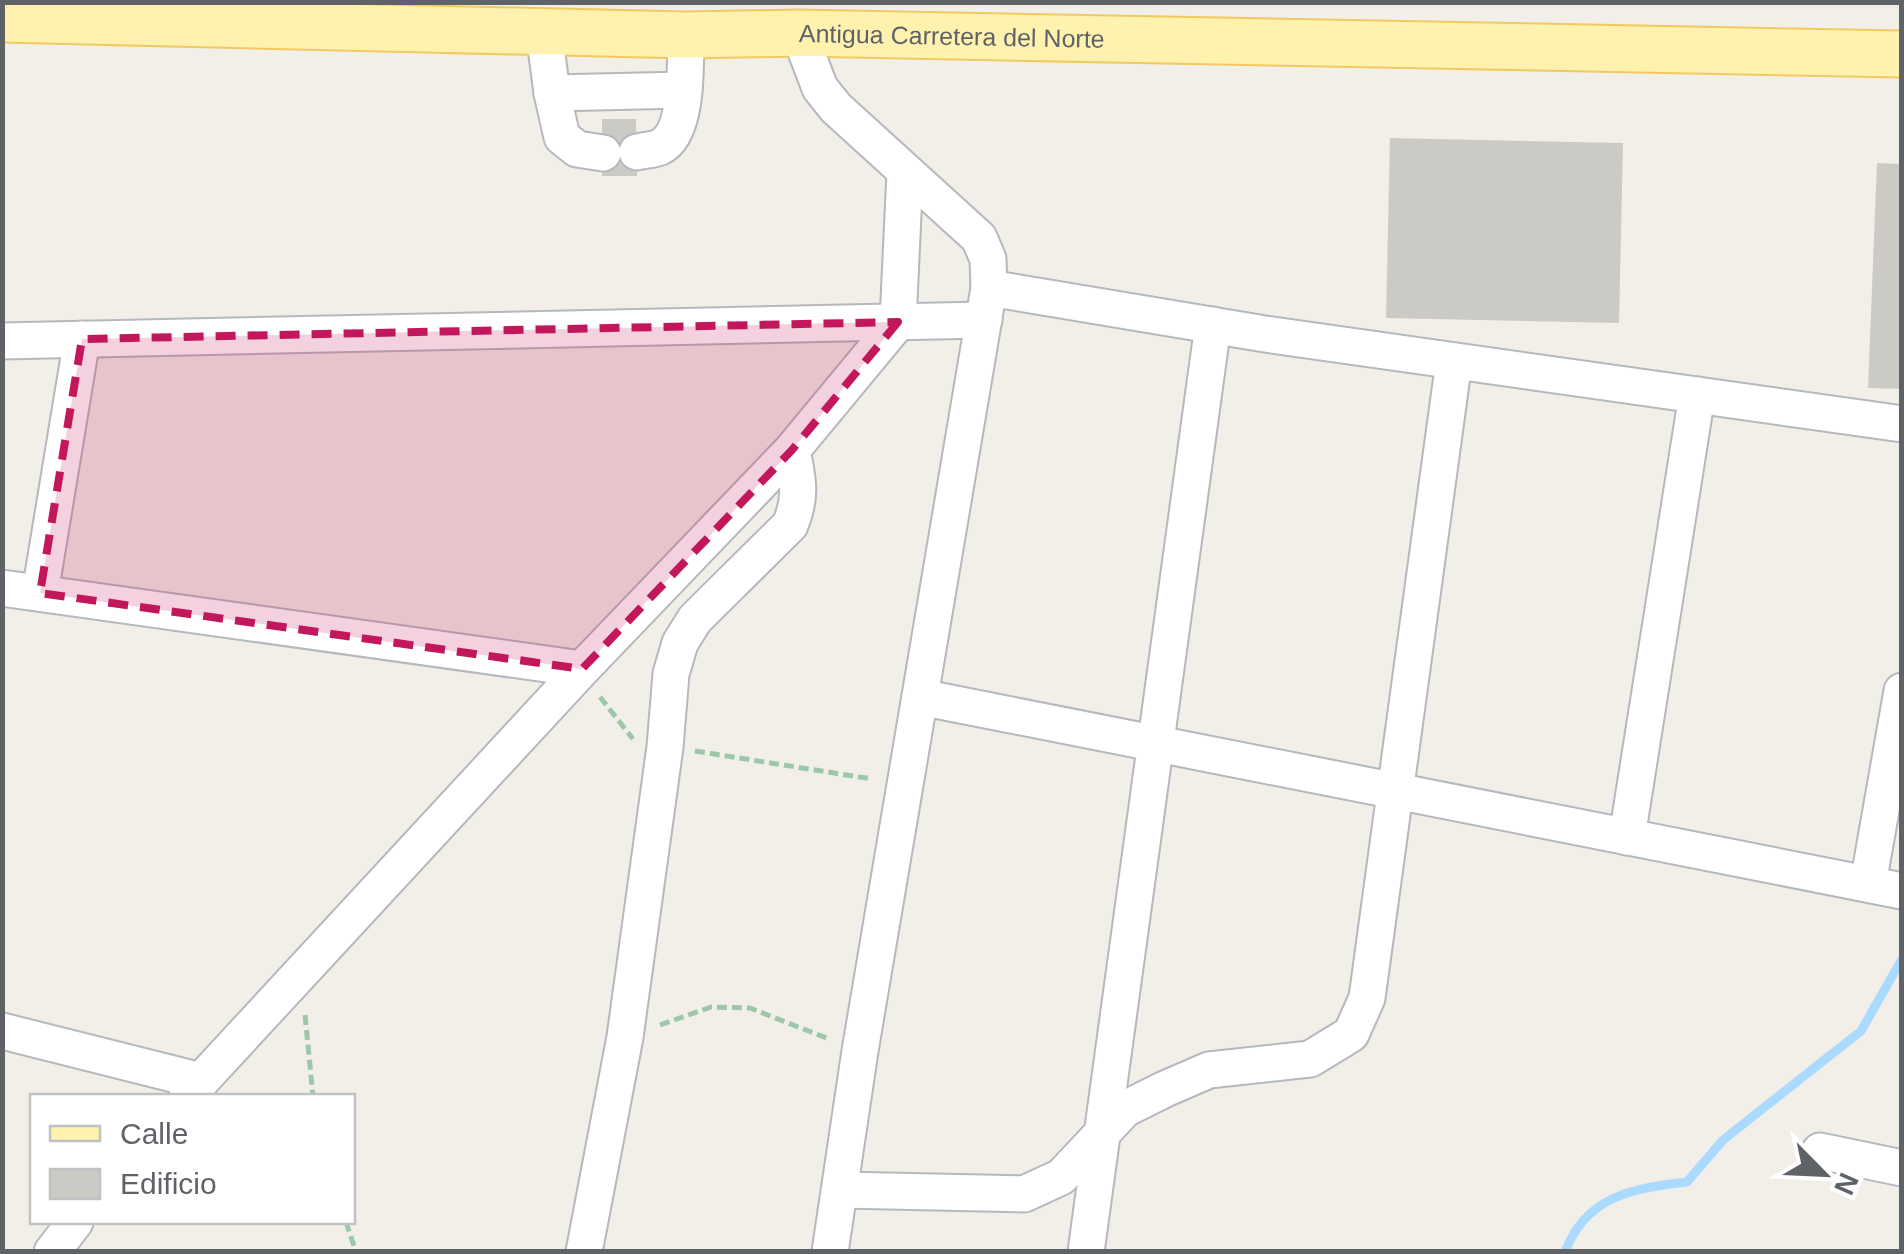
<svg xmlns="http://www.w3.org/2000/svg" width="1904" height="1254" font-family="Helvetica,sans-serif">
	<rect width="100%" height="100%" fill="#f1efe8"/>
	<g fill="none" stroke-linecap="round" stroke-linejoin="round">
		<path stroke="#aadaff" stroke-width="9" d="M1565,1252C1586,1196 1633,1188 1687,1182L1723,1140L1861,1031L1902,959"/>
	</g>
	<g fill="#cccac5">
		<polygon points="602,119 636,119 637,176 602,176"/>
		<polygon points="1390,138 1623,143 1619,323 1386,318"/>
		<polygon points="1877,163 1902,164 1902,389 1868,388"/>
	</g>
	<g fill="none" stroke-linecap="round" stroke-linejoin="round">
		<g stroke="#b5b8bc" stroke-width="39">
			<g id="minor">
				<polyline points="544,32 552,93 562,137 577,149 603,153"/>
				<polyline points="799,33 820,88 836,108 979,238 988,259 989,288 860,1051 830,1252"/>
				<polyline points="552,93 684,90"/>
				<path d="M637,152C644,150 654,150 660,147C689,133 685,63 686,35"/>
				<polyline points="989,288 1265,334 1902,424"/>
				<polyline points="2,341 984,320"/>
				<polyline points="2,588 582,669"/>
				<polyline points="40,593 82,339"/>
				<polyline points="920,697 1902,891"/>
				<polyline points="1627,837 1697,395"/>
				<polyline points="1868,884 1902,691"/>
				<polyline points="2,1031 201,1081"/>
				<polyline points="187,1096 582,669 792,450 898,322 905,172"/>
				<polyline points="1820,1151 1902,1168"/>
				<polyline points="840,1190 1024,1194 1061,1177 1125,1109 1165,1089 1209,1070 1310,1059 1351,1034 1367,998 1454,361"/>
				<polyline points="52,1252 75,1222"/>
				<path d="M584,1252L625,1037L665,747L671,674L680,643L695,619L790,525C802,497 798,479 792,450"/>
				<polyline points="1086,1252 1213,325"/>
			</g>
		</g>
		<g stroke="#f2c960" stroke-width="49">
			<g id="major">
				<path id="s1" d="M2,19L686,35L799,33L1902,54"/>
			</g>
		</g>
		<g stroke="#9cc7a9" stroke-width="5" stroke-dasharray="10 5" stroke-linecap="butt">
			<polyline points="600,697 633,739"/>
			<polyline points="695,751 872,779"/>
			<polyline points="305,1015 313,1096"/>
			<polyline points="660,1025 711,1007 750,1008 829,1039"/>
			<polyline points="346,1222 356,1252"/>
		</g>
		<use href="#minor" stroke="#fff" stroke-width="35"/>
		<use href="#major" stroke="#fff2af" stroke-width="45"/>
	</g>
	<path fill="#c2185b" fill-opacity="0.2" stroke="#c2185b" stroke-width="8" stroke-dasharray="20 12" stroke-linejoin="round" d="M898,322L792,450L582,669L40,593L82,339Z"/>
	<g text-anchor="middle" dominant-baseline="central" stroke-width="10" stroke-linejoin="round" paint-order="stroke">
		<g font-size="25" fill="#5f6368" stroke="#fff">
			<text stroke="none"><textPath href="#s1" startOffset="950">Antigua Carretera del Norte</textPath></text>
		</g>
	</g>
	<rect width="1904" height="1254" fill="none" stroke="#5f6368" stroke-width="10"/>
	<rect x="30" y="1094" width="325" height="130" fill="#ffffff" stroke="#bfc1c3" stroke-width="2.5"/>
	<rect x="50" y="1126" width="50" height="15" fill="#fff2af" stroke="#bfc1c3" stroke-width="2.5"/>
	<text x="120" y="1144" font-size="30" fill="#5f6368">Calle</text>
	<rect x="50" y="1169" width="50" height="30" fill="#cccac5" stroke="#bfc1c3" stroke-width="2.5"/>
	<text x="120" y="1194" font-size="30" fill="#5f6368">Edificio</text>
	<g transform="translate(1824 1174) rotate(114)" stroke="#ffffff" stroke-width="8" paint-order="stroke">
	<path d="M0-8L18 38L0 25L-18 38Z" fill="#5f6368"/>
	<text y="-15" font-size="28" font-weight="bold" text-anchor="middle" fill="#5f6368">N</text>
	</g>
</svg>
